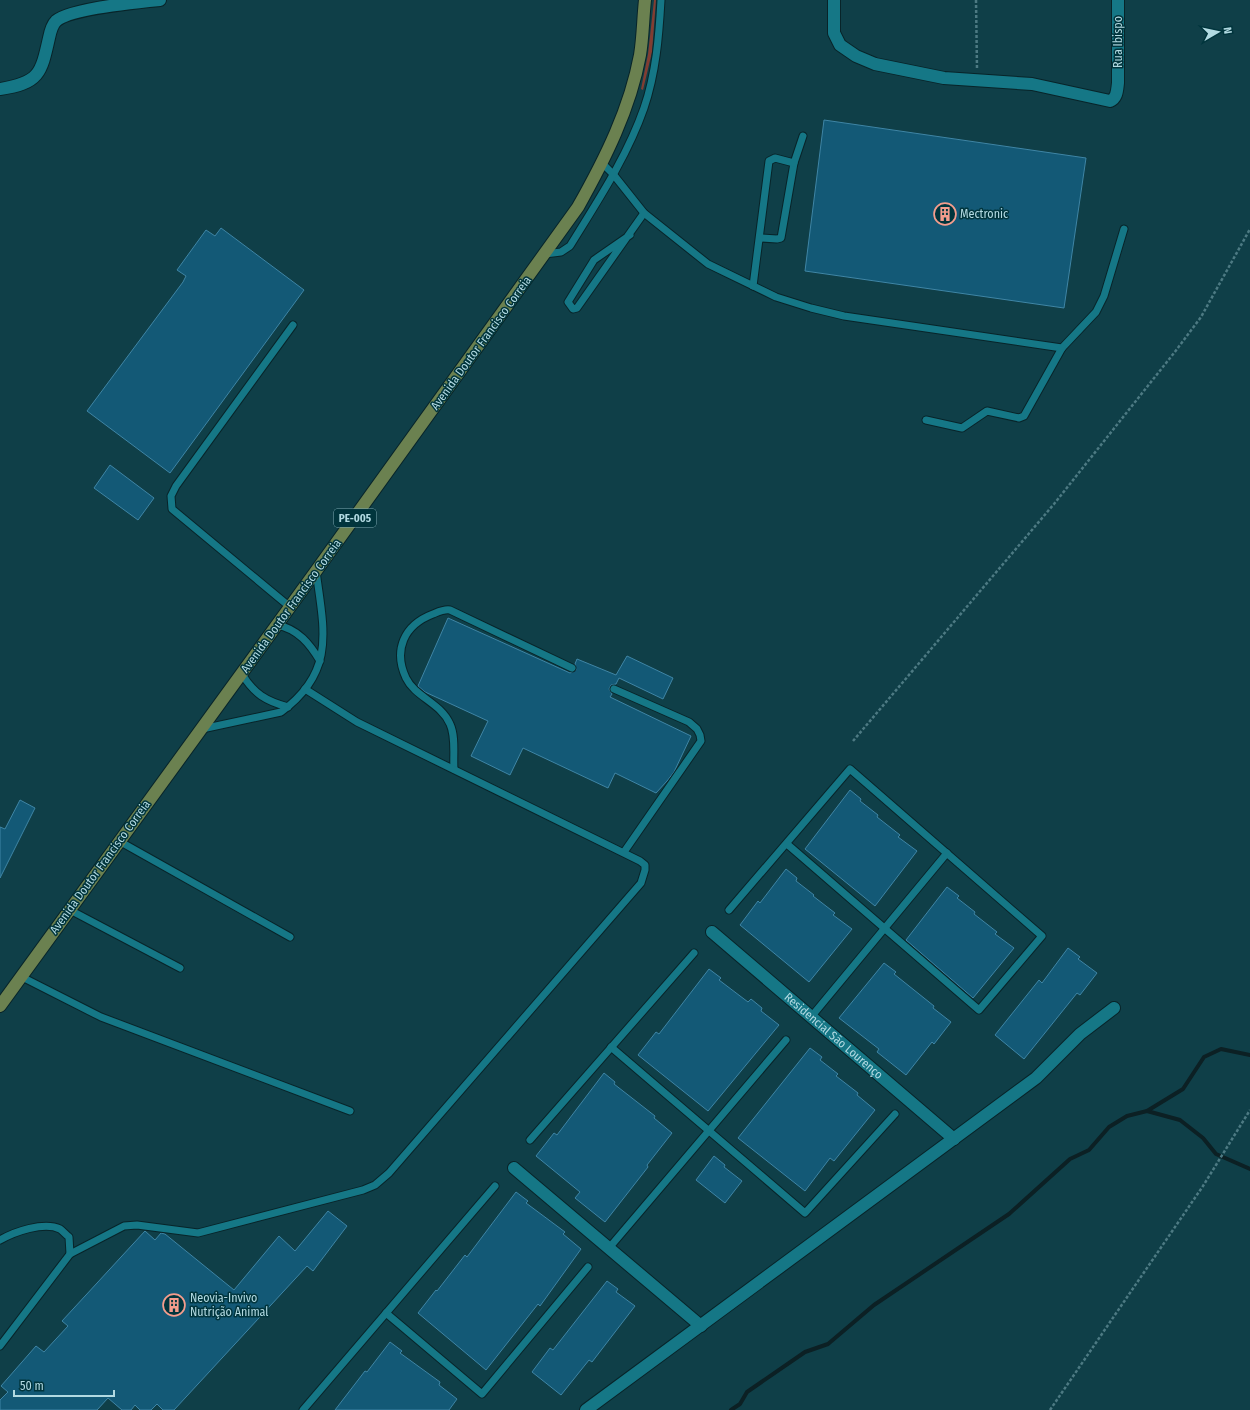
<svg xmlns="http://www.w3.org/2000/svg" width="1250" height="1410" font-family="'Fira Sans Condensed',sans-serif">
	<rect width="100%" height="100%" fill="#0f3f48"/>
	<polygon fill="#813d32" points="654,0 656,0 652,52 643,90 641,89 648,54"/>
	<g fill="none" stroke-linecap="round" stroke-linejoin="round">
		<g stroke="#0c2024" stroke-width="4">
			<polyline points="1147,1111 1180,1120 1203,1138 1216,1154 1250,1169"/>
			<polyline points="731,1410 740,1404 747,1392 805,1352 828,1344 874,1305 1009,1214 1070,1159 1089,1150 1109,1127 1127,1116 1147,1111 1183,1089 1204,1057 1221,1049 1250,1055"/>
		</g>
	</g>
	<g fill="#135976" stroke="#3f85a5">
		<polygon points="824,120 1086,158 1064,308 805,271"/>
		<polygon points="221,228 304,290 170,473 87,411 183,282 186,276 177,270 206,230 215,236"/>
		<polygon points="110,465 154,498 138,520 94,488"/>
		<polygon points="448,618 570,673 576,670 575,664 577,659 616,675 627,656 673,678 663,699 619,678 616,684 611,685 609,689 612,694 610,697 691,736 674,772 667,781 656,793 615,773 608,788 523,748 510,775 471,756 488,721 425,692 418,686"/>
		<polygon points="850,790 861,799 860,801 878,815 877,817 900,835 898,837 917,851 875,906 805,849"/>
		<polygon points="20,800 35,808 0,878 0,827 5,829"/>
		<polygon points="786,869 797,878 796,881 814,895 813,896 835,913 833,915 852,929 809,982 740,925 758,901 760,903"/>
		<polygon points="947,887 959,896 957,898 975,912 974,914 997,932 995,934 1014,948 973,998 906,940"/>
		<polygon points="1068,948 1080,957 1078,959 1097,973 1080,995 1077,993 1024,1059 995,1035 1039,980 1042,983"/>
		<polygon points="884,963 896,972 894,974 934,1006 933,1008 951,1022 934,1044 932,1042 906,1075 877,1052 879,1049 839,1018"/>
		<polygon points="709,969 721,978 719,980 748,1002 751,999 762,1008 761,1011 779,1025 708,1111 638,1055 656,1032 659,1034"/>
		<polygon points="810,1048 822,1057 820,1060 838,1074 836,1076 858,1093 857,1095 875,1110 834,1161 830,1158 805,1191 738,1138"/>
		<polygon points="604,1073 615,1082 614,1084 655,1116 654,1118 672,1133 647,1165 648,1167 605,1222 575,1198 580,1192 536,1156 554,1133 557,1135"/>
		<polygon points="714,1156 725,1165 724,1167 742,1181 725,1203 696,1180"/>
		<polygon points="516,1192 528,1201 526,1203 565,1232 563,1234 581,1249 540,1306 538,1304 486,1370 418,1313 436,1290 437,1291 465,1255 467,1257"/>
		<polygon points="328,1211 347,1226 313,1271 307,1266 174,1410 163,1410 157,1404 151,1410 140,1410 135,1405 131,1410 122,1410 108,1398 97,1410 0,1410 0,1400 8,1392 1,1386 36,1346 44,1352 68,1326 62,1321 145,1231 155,1240 161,1233 165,1234 234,1290 279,1236 295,1251"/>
		<polygon points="607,1281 618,1289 616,1292 635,1306 592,1362 589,1360 561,1395 532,1372 550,1348 553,1350"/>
		<polygon points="390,1342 402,1351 400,1353 440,1382 439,1385 457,1399 449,1410 335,1410 365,1371 367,1372"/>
	</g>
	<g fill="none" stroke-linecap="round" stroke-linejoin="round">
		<g stroke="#082429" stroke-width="9">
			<g id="lane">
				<polyline points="603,164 613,174 644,213 708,264 776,297 811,308 844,316 1062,348 1096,312 1104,296 1124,229"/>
				<polyline points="630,235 594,260 568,302 573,309 577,308 644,213"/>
				<polyline points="760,238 777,239 781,238 794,163 803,136"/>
				<path d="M545,254L561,252L570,246C597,202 627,157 644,108C656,73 659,36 661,0"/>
				<polyline points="753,286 769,161 775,158 794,163"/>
				<polyline points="926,420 962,428 987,411 1019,418 1024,416 1062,348"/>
				<polyline points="290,607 172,509 171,496 176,486 293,325"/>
				<path d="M277,625C298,629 310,644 320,661"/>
				<path d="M242,674C254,694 266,701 288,707"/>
				<polyline points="614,689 689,722 697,729 700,735 701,741 624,852"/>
				<path d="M202,729L281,712C336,672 324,630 316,571"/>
				<path d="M454,769C453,755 456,737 450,724C441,703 415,697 406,678C393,650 404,625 433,614C438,612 444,609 450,610L572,668"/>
				<polyline points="119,841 290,937"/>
				<polyline points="70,910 180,968"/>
				<polyline points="729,910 850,769 1042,936 979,1010 787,844"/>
				<polyline points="22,977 101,1017 350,1111"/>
				<polyline points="811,1017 947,853"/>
				<polyline points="611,1047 805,1213 895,1114"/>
				<polyline points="530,1140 694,953"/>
				<path d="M0,1240C14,1232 44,1221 60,1229C63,1231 66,1235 69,1237L70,1254L0,1346"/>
				<polyline points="609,1248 786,1040"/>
				<polyline points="70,1254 124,1226 137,1225 198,1233 363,1190 375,1185 389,1173 641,883 645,870 645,865 640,861 357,722 305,689"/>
				<polyline points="386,1313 482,1394 588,1267"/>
				<polyline points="303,1410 495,1186"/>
			</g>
		</g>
		<g stroke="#082429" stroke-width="14">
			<g id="street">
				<path d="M834,0V33L840,45L856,56L875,64L944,78L1032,84L1110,101C1117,98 1117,91 1118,83V0"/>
				<path d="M0,89C39,83 41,74 49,38C50,33 52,25 56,21C69,9 139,2 160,0"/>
				<path id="s1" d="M712,932L954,1139"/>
				<polyline points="514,1168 701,1326"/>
				<polyline points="586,1410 1036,1078 1080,1034 1114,1008"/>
			</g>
		</g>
		<g stroke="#082429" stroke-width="14">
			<path id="primary" d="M0,1006L316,571L578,207C605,159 630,109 640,55C643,37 643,18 645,0"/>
		</g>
		<g stroke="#4d7a83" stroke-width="2.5" stroke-dasharray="3 2" stroke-linecap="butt">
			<polyline points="976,0 977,69"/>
			<polyline points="853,741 1054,504 1174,353 1201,317 1250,229"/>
			<polyline points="1050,1410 1203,1186 1250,1110"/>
		</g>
		<use href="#lane" stroke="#157786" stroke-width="7"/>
		<use href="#street" stroke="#157786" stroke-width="12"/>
		<use href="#primary" stroke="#6b8150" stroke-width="12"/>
	</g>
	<defs>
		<g id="building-ring" transform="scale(1.15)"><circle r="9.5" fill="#01353d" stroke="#f49d8d" stroke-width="1.5"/><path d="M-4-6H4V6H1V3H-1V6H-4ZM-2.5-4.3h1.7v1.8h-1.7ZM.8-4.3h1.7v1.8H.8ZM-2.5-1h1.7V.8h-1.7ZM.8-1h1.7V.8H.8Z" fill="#f49d8d"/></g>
	</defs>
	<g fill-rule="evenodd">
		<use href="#building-ring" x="945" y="214"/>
		<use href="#building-ring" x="174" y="1305"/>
	</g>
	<g text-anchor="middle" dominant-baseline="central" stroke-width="3" stroke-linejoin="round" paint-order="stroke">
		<rect fill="#01353d" stroke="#7da8b0" stroke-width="1" x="334" y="509" width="42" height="18" rx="3"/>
		<g font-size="11" font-weight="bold" fill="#b2dae2">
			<text x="355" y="518">PE-005</text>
		</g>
		<g font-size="12" fill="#b2dae2" stroke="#01353d">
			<text transform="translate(1118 42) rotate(-90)">Rua Ibispo</text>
			<text transform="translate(481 343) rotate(-54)">Avenida Doutor Francisco Correia</text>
			<text transform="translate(291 606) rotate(-54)">Avenida Doutor Francisco Correia</text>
			<text transform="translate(100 867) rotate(-54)">Avenida Doutor Francisco Correia</text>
			<text stroke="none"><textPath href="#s1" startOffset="160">Residencial São Lourenço</textPath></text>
		</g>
		<g font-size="12" fill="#b2dae2" stroke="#01353d" text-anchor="start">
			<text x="960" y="214">Mectronic</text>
			<text x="190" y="1298">Neovia-Invivo<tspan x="190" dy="14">Nutrição Animal</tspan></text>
		</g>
	</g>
	<g transform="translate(1218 32) rotate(81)" stroke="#01353d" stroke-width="3" paint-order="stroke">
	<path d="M0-3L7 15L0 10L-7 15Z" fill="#b2dae2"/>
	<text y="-6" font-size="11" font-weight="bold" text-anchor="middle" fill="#b2dae2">N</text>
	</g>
	<path d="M14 1390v6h100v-6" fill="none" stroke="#b2dae2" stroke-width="2"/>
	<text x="20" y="1390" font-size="12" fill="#b2dae2" stroke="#01353d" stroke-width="3" paint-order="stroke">50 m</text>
</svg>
